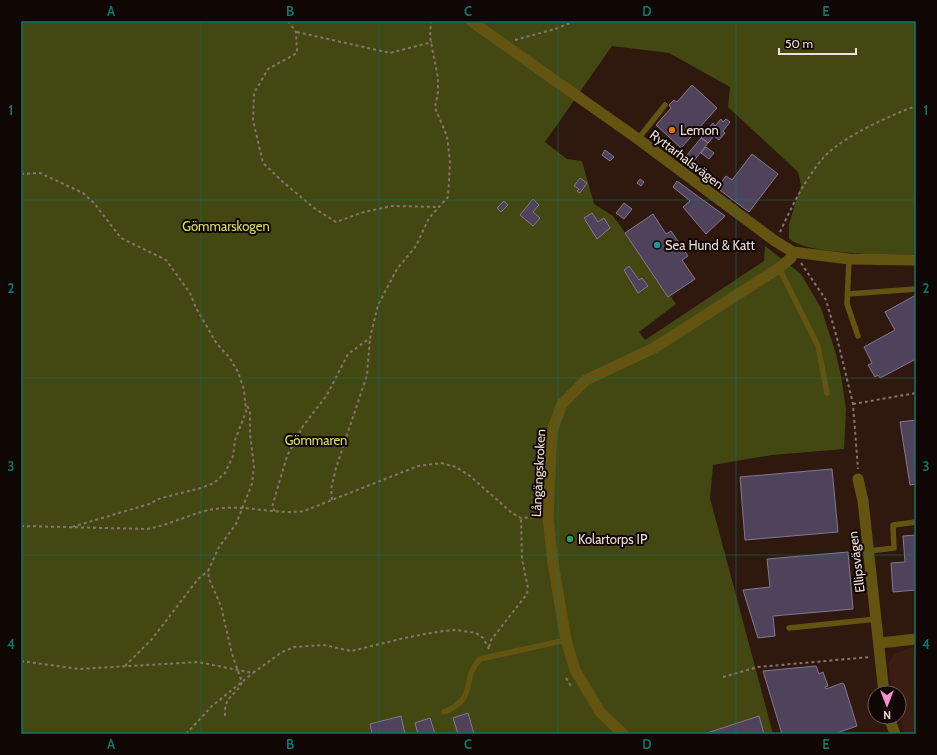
<svg xmlns="http://www.w3.org/2000/svg" width="937" height="755" font-family="Cabin,sans-serif">
	<rect width="100%" height="100%" fill="#2f180e"/>
	<polygon fill="#3b1e11" points="916,647 916,729 913,730 914,734 905,734 899,717 899,693 892,693 888,663 895,654 908,648"/>
	<path fill="#434712" d="M21,21H916V254C887,255 810,255 789,239V224L801,185L798,172L728,107L730,87L669,53L612,46L545,142L567,159L582,161L594,204L613,216L676,304L639,332L645,340L764,261L765,246L801,274L821,308L836,354L841,376L846,409L844,449L772,455L713,465L710,498L773,734H21Z"/>
	<g fill="#4e435a" stroke="#847891">
		<polygon points="692,85 717,108 681,148 656,125 671,108 669,105 674,100 677,102"/>
		<polygon points="721,119 723,122 726,119 730,122 723,131 725,133 719,140 714,136 708,143 701,137 713,123 715,126"/>
		<polygon points="701,138 708,143 693,162 695,163 693,166 689,165 683,160"/>
		<polygon points="706,147 714,153 709,159 701,153"/>
		<polygon points="605,150 614,157 610,161 602,155"/>
		<polygon points="752,154 778,174 749,212 717,188 726,176 732,180"/>
		<polygon points="580,178 587,183 580,193 577,191 579,189 574,186"/>
		<polygon points="640,179 644,182 641,186 637,183"/>
		<polygon points="677,181 725,216 706,234 683,207 690,201 673,187"/>
		<polygon points="533,199 539,205 533,212 540,218 533,226 520,215"/>
		<polygon points="504,201 508,205 501,212 497,208"/>
		<polygon points="624,203 632,209 624,219 616,213"/>
		<polygon points="592,213 598,222 604,218 610,228 597,239 584,218"/>
		<polygon points="653,214 666,234 671,231 688,256 682,260 695,279 668,297 625,233"/>
		<polygon points="629,266 639,280 642,278 648,286 638,293 624,270"/>
		<polygon points="916,295 916,359 880,378 878,375 875,377 868,365 872,363 864,347 895,330 885,312"/>
		<polygon points="916,420 916,484 910,485 900,422"/>
		<polygon points="832,469 838,532 745,540 740,477"/>
		<polygon points="916,535 916,590 893,592 891,563 905,562 903,536"/>
		<polygon points="848,552 853,609 773,616 775,636 758,638 743,590 770,587 767,559"/>
		<polygon points="816,666 819,674 823,672 828,686 825,687 826,689 842,683 844,684 857,726 834,734 782,734 763,671"/>
		<polygon points="468,713 474,734 458,734 453,718"/>
		<polygon points="401,716 405,734 372,734 370,724"/>
		<polygon points="759,716 764,734 704,734"/>
		<polygon points="430,718 435,734 418,734 415,723"/>
	</g>
	<g fill="none" stroke-linecap="round" stroke-linejoin="round">
		<g stroke="#88746c" stroke-width="2" stroke-dasharray="3 3" stroke-linecap="butt">
			<polyline points="288,21 296,32 297,53 268,69 254,93 253,120 263,163 283,182 314,208 336,222 364,212 392,206 440,207"/>
			<polyline points="297,32 390,53 432,42"/>
			<polyline points="515,40 555,29 575,21"/>
			<polyline points="21,174 40,173 83,193 94,203 121,238 166,260 190,293 196,308 217,344 229,357 238,372 244,390 246,412 235,440 233,456 225,473 214,483 201,488 161,498 149,504 72,527"/>
			<path d="M780,232C792,206 806,177 825,156C844,136 891,115 916,106"/>
			<polyline points="801,263 826,300 837,338 853,404 858,469"/>
			<polyline points="853,404 916,393"/>
			<polyline points="332,500 331,489 336,468 367,375 370,338"/>
			<polyline points="275,511 272,507 287,456 303,426 327,395 348,354 370,338 378,305 397,269 416,246 429,218 448,197 450,162 447,136 435,108 438,92 438,78 430,37 431,21"/>
			<path d="M21,526L147,529C171,525 193,512 215,509C245,504 274,515 304,511L418,466L441,463L456,467L470,476L512,513L521,518L537,517"/>
			<polyline points="489,647 491,640 527,594 528,588 522,559 521,518"/>
			<polyline points="21,661 79,669 198,662 253,673 282,652 294,647 324,645 351,651 409,637 443,631 456,630 476,633 483,638 489,649"/>
			<polyline points="125,666 152,639 198,579 208,571"/>
			<polyline points="723,677 758,667 870,657"/>
			<polyline points="566,678 571,686"/>
			<path d="M225,716C224,694 235,698 242,682L232,654L221,606L209,579L208,571L219,547L236,524L252,484L254,467L250,434V412L246,403"/>
			<polyline points="186,734 212,706 253,673"/>
		</g>
		<g stroke="#645412" stroke-width="5.5">
			<polyline points="638,139 665,105"/>
			<polyline points="849,259 847,304 858,336"/>
			<polyline points="779,268 818,346 827,393"/>
			<polyline points="848,294 916,289"/>
			<polyline points="869,551 894,548 893,525 916,522"/>
			<polyline points="789,628 877,619"/>
			<path d="M444,712C479,698 460,680 480,659L566,640"/>
		</g>
		<g stroke="#645412" stroke-width="11">
			<polyline points="471,21 638,139 775,241 793,252 849,259 916,260"/>
			<polyline points="858,479 863,501 884,693"/>
			<polyline points="880,643 916,639"/>
			<polyline points="889,717 895,734"/>
			<polyline points="623,734 600,712 575,670 566,640 553,563 548,518 552,431 562,404 586,380 654,348 779,268 791,258 793,252"/>
		</g>
	</g>
	<path fill="none" stroke="#0f766e" stroke-width="1" stroke-opacity="0.55" d="M201,21V734M379,21V734M558,21V734M736,21V734M21,200H916M21,378H916M21,555H916"/>
	<circle fill="#e8710a" stroke="#100604" stroke-width="1.5" cx="672" cy="130" r="4"/>
	<circle fill="#0f9aa8" stroke="#100604" stroke-width="1.5" cx="657" cy="245" r="4"/>
	<circle fill="#2e9e5b" stroke="#100604" stroke-width="1.5" cx="570" cy="539" r="4"/>
	<g text-anchor="middle" dominant-baseline="central" stroke-width="4" stroke-linejoin="round" paint-order="stroke">
		<g font-size="13" fill="#f0e0d9" stroke="#100604" text-anchor="start">
			<text x="680" y="130">Lemon</text>
			<text x="665" y="245">Sea Hund &amp; Katt</text>
			<text x="578" y="539">Kolartorps IP</text>
		</g>
		<g font-size="13" fill="#f0e0d9" stroke="#100604">
			<text transform="translate(687 159) rotate(37)">Ryttarhalsvägen</text>
			<text transform="translate(538 473) rotate(-87)">Långängskroken</text>
			<text transform="translate(856 562) rotate(-97)">Ellipsvägen</text>
		</g>
		<g font-size="13" fill="#d5e25d" stroke="#100604">
			<text x="226" y="226">Gömmarskogen</text>
			<text x="316" y="440">Gömmaren</text>
		</g>
	</g>
	<rect width="937" height="755" fill="none" stroke="#100604" stroke-width="44"/>
	<g transform="translate(887 705) rotate(180)"><circle r="19" fill="#100604" stroke="#6a5d59"/>
	<path d="M0-3L7 15L0 10L-7 15Z" fill="#f591d2"/>
	<text y="-6" font-size="11" font-weight="bold" text-anchor="middle" fill="#f0e0d9">N</text>
	</g>
	<path d="M779 48v6h77v-6" fill="none" stroke="#f0e0d9" stroke-width="2"/>
	<text x="785" y="48" font-size="12" fill="#f0e0d9" stroke="#100604" stroke-width="3" paint-order="stroke">50 m</text>
	<rect x="22" y="22" width="893" height="711" fill="none" stroke="#0f766e" stroke-width="1.5"/>
	<g font-size="13" text-anchor="middle" font-weight="bold" fill="#0f766e">
		<text x="111" y="16">A</text>
		<text x="290" y="16">B</text>
		<text x="468" y="16">C</text>
		<text x="647" y="16">D</text>
		<text x="826" y="16">E</text>
		<text x="11" y="115">1</text>
		<text x="926" y="115">1</text>
		<text x="11" y="293">2</text>
		<text x="926" y="293">2</text>
		<text x="11" y="471">3</text>
		<text x="926" y="471">3</text>
		<text x="11" y="649">4</text>
		<text x="926" y="649">4</text>
		<text x="111" y="749">A</text>
		<text x="290" y="749">B</text>
		<text x="468" y="749">C</text>
		<text x="647" y="749">D</text>
		<text x="826" y="749">E</text>
	</g>
</svg>
